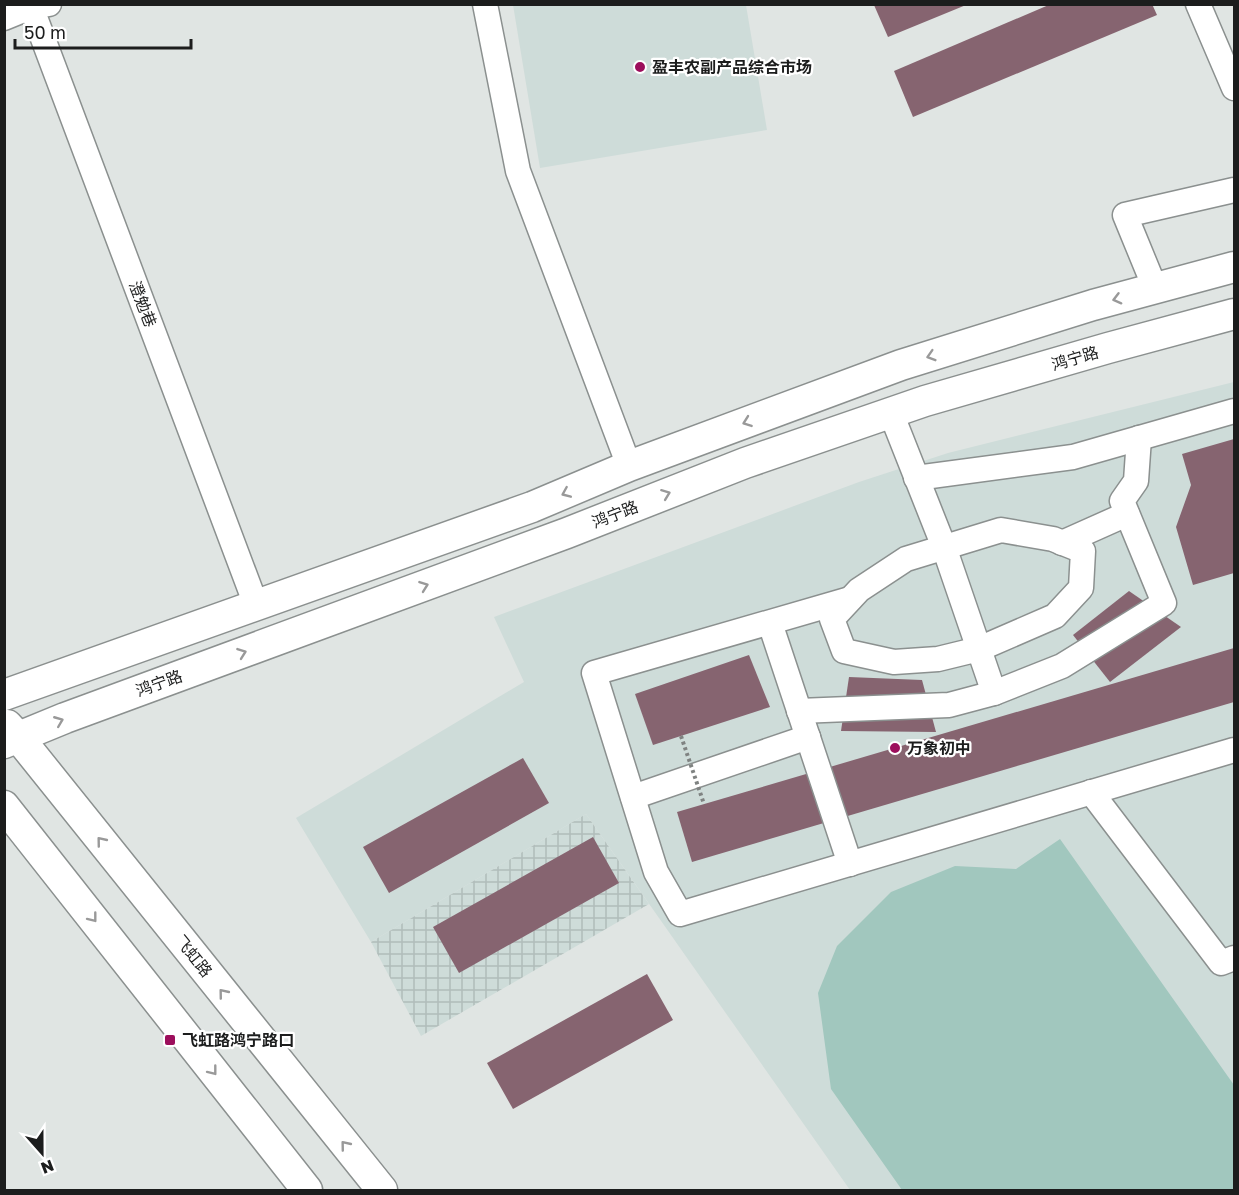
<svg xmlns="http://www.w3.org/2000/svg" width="1239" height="1195" font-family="'Golos Text','Noto Sans SC',sans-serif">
	<defs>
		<pattern id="industrial-grid" width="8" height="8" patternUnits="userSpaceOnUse" patternTransform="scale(1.5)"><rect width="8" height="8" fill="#cedcd9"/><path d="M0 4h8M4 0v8" fill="none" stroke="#b0bcba"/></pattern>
	</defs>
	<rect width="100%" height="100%" fill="#e0e5e3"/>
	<g fill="#cedcd9">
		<polygon points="513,5 746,5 767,130 540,168"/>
		<polygon points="1234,382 1234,1190 850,1190 586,814 371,942 296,818 524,682 494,617 859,482 948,453"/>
	</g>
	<polygon fill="url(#industrial-grid)" points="586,814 649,904 421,1036 371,942"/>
	<polygon fill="#a1c7be" points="1060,839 1234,1085 1234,1190 902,1190 831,1089 818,993 837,946 891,892 955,866 1016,869"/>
	<g fill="#866470">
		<polygon points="1051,4 1152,4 1157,15 913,117 894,71"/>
		<polygon points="874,5 966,5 888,37"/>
		<polygon points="1234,439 1234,573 1193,585 1176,527 1191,485 1182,454"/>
		<polygon points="1129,591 1181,627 1110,682 1073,635"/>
		<polygon points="1234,648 1234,702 692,862 677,812"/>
		<polygon points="749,655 770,707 653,745 635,694"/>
		<polygon points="849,677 922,680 936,732 841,731"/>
		<polygon points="523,758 549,803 389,893 363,847"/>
		<polygon points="593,837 619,883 459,973 433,927"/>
		<polygon points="647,974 673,1020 513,1109 487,1063"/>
	</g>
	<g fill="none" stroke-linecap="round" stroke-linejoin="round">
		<g stroke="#8b908f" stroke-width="27">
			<g id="minor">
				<polyline points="30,4 256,605"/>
				<polyline points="485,4 518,171 629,466"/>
				<polyline points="1198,4 1234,88"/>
				<polyline points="4,18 31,7 49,4"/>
				<polyline points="1155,288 1125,215 1234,190"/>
				<polyline points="891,413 944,547 994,693"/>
				<polyline points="916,478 1073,457 1234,411"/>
				<polygon points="1001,530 1053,539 1083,551 1081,588 1055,616 979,649 938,659 894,662 844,651 832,619 859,590 906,559"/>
				<polyline points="1062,543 1127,514"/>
				<polyline points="850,599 594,673 656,872 680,914 1234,750"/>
				<polyline points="770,623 850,864"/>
				<polyline points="799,711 949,705 994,693 1062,666 1164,603 1122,501 1136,481 1139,438"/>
				<polyline points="1091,792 1221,963 1234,958"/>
				<polyline points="633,797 808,737"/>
			</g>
		</g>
		<g stroke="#8b908f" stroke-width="33">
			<g id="major">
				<polyline points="4,695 532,507 629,466 901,365 1093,305 1234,267"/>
				<polyline points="7,725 19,738 382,1190"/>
				<polyline points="4,743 65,718 567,533 745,463 925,401 1108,348 1234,314"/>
				<polyline points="4,806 307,1190"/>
			</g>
		</g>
		<use href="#minor" stroke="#fff" stroke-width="24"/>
		<use href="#major" stroke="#fff" stroke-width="30"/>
		<polyline stroke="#7f8281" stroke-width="4" stroke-dasharray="3 3" stroke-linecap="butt" points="681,736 704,804"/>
	</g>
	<defs><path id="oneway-chevron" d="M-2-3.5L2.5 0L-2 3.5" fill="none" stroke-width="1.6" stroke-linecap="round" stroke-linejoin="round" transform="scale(1.5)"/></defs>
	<g stroke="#999">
		<use href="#oneway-chevron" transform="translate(1117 299) rotate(165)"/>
		<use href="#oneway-chevron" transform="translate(931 356) rotate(163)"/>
		<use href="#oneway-chevron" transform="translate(747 422) rotate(160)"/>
		<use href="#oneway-chevron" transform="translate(566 493) rotate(157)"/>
		<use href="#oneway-chevron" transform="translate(666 494) rotate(-21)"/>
		<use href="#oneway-chevron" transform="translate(424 586) rotate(-20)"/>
		<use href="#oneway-chevron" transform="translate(242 653) rotate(-20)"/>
		<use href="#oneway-chevron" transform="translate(59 721) rotate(-22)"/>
		<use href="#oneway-chevron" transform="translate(101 841) rotate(-129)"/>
		<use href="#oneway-chevron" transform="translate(93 918) rotate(52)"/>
		<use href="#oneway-chevron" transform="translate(223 993) rotate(-129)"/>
		<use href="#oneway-chevron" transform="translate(213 1071) rotate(52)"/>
		<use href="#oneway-chevron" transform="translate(345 1145) rotate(-129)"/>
	</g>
	<g fill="#9c0e5c" stroke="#fff" stroke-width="2">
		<circle cx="640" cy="67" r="6"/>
		<circle cx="895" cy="748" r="6"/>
		<rect x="164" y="1034" width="12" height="12" rx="3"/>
	</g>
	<g text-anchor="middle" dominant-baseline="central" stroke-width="4.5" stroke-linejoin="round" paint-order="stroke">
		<g font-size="16" font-weight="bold" fill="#1c1d1d" stroke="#fff" text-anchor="start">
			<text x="652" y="67">盈丰农副产品综合市场</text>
			<text x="907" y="748">万象初中</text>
			<text x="182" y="1040">飞虹路鸿宁路口</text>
		</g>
		<g font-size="16" fill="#1c1d1d" stroke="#fff">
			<text transform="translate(143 304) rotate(69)">澄勉巷</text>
			<text transform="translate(1075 358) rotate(-16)">鸿宁路</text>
			<text transform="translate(615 514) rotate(-21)">鸿宁路</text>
			<text transform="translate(159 683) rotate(-20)">鸿宁路</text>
			<text transform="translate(194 956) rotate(51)">飞虹路</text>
		</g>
	</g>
	<rect width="1239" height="1195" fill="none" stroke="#1c1d1d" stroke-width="12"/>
	<g transform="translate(42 1153) rotate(159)" stroke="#ffffff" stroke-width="4.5" paint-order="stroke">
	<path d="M0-4.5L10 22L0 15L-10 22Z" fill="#1c1d1d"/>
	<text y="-9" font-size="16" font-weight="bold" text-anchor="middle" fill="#1c1d1d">N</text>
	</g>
	<path d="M15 39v9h176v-9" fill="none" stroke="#1c1d1d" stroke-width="3"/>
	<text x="24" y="39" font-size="18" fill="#1c1d1d" stroke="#ffffff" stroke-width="4.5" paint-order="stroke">50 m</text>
</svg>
